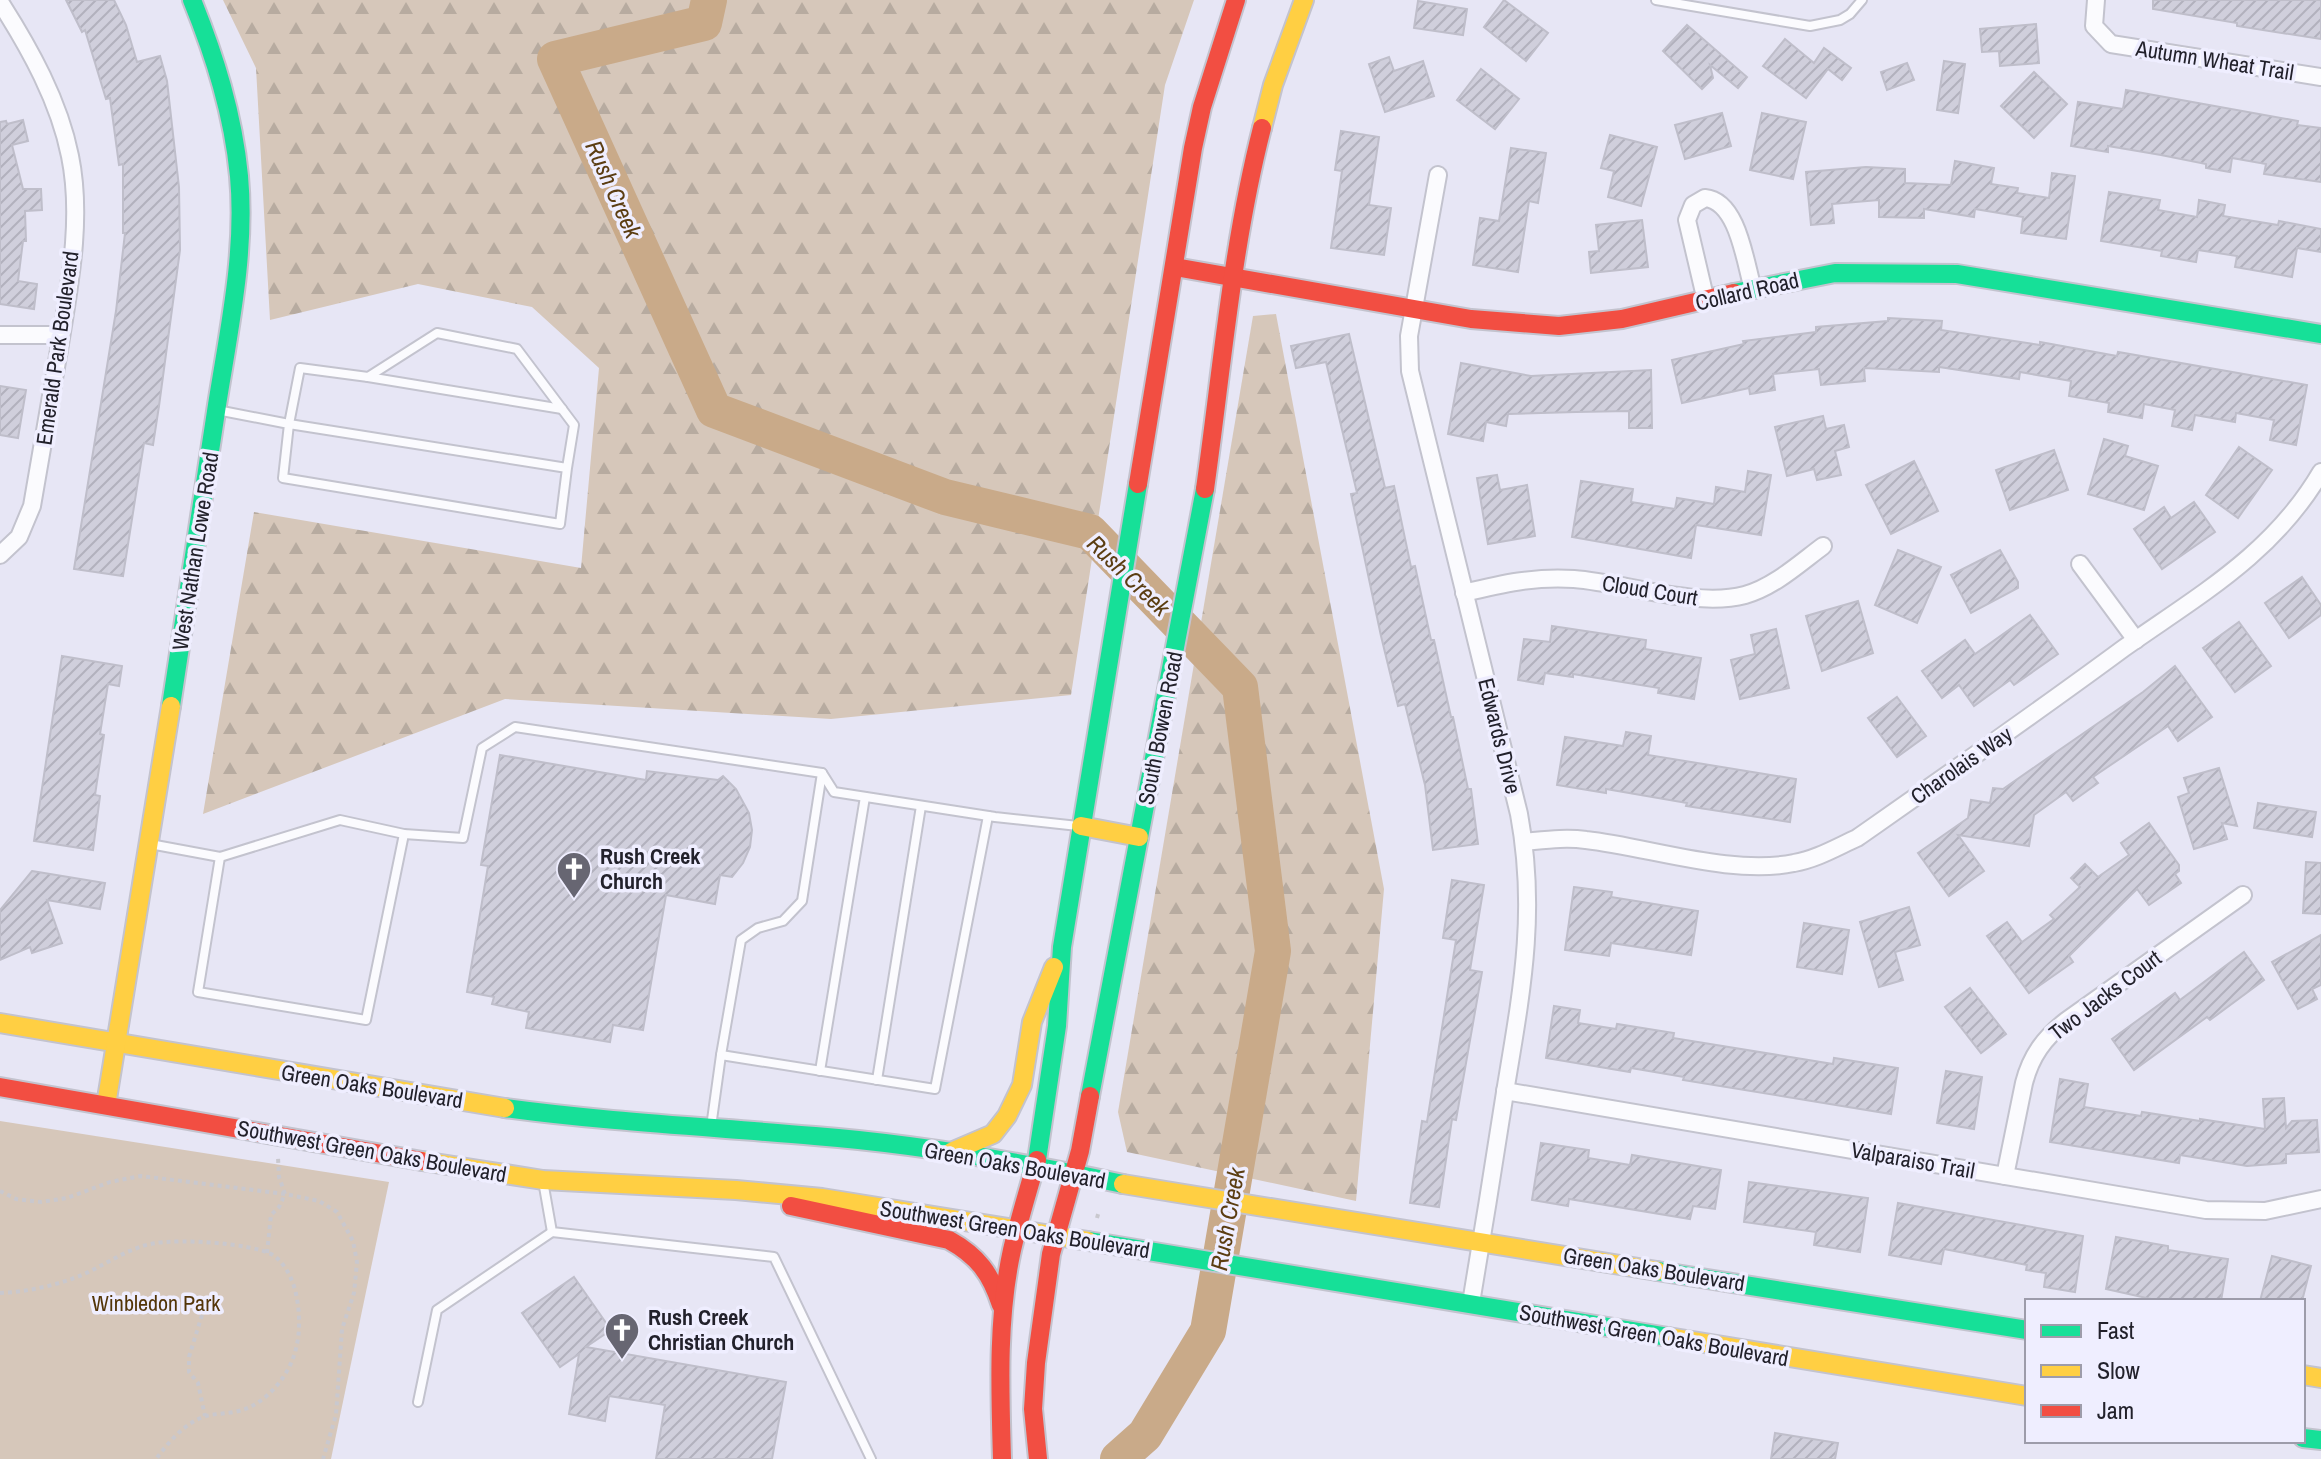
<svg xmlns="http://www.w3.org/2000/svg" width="2321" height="1459" font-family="'Archivo Narrow',sans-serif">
	<defs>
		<pattern id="forest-firs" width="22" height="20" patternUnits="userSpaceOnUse" patternTransform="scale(2)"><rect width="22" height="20" fill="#d6c7ba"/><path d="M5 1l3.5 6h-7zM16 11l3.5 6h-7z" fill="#b7aba0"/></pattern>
		<pattern id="building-hatch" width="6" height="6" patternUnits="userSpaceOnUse" patternTransform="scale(2)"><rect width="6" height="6" fill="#d0cfdc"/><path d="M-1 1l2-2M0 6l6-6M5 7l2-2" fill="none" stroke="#b2b1bd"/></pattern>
	</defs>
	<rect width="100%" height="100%" fill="#e7e6f5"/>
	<polygon fill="#d6c7ba" points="0,1121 389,1182 331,1459 0,1459"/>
	<g fill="url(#forest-firs)">
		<polygon points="223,0 1194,0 1165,85 1071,695 831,719 505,699 203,814 254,512 581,568 599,368 532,307 418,284 270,320 256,68"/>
		<polygon points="1276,314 1384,889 1356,1201 1127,1152 1118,1112 1253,316"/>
	</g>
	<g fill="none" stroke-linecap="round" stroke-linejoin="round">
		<polyline stroke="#c9aa89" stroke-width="36" points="709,0 704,23 555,59 714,410 945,497 1090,532 1240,687 1273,951 1208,1331 1145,1435 1118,1459"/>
	</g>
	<g fill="url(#building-hatch)" stroke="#bfbeca" stroke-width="2">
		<polygon points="66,0 114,0 126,25 137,62 160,56 167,81 179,187 180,250 159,406 153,445 144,443 123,576 74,569 116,311 125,233 123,233 123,164 119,165 110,98 106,99 85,30 82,32"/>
		<polygon points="1504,0 1548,33 1526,61 1484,27"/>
		<polygon points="2153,0 2321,0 2321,39 2237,26 2237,23 2153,9"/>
		<polygon points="1418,1 1467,9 1463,35 1414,28"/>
		<polygon points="2036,24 2039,63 2000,66 1999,51 1982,52 1980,29"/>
		<polygon points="1687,25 1747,77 1738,88 1710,65 1713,78 1702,89 1663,51"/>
		<polygon points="1785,39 1814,63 1824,48 1851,68 1842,80 1828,69 1806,98 1763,66"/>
		<polygon points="1389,57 1394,71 1423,61 1434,96 1385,112 1369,64"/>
		<polygon points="1944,61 1965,64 1958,113 1937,110"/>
		<polygon points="1907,63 1914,80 1887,90 1881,72"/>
		<polygon points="1481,69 1519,99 1495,129 1457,100"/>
		<polygon points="2034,72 2067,104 2034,138 2001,106"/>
		<polygon points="2126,90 2298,121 2297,125 2321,128 2321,182 2264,174 2266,164 2232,158 2230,172 2206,168 2206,164 2161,155 2108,146 2108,152 2071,146 2078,102 2123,109"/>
		<polygon points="1722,113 1731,146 1685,159 1675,125"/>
		<polygon points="1762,113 1806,122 1793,179 1750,170"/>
		<polygon points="23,120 28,141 12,145 23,189 41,189 42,210 25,211 26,241 23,241 18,281 37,284 34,309 0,304 0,122 6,121 7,124"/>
		<polygon points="1341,131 1379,137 1369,205 1391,208 1384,255 1331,248 1342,171 1335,170"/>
		<polygon points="1610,135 1657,147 1641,206 1608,197 1614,171 1601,168"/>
		<polygon points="1511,148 1546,153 1538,203 1529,201 1518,272 1473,265 1480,218 1499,221"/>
		<polygon points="1955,161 1994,168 1991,184 2018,188 2017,193 2049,198 2052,173 2075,176 2066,239 2021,233 2023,217 1975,209 1974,217 1924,209 1924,218 1879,217 1879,200 1832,204 1834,223 1811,225 1806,172 1866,167 1905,169 1905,183 1951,185"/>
		<polygon points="2109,192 2160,200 2158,210 2197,217 2199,200 2225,205 2223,216 2278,225 2279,221 2321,229 2321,252 2297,248 2292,277 2235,267 2237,256 2198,250 2196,262 2161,256 2162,251 2101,241"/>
		<polygon points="1642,220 1648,267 1591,273 1589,252 1599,251 1596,225"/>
		<polygon points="1888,318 1942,321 1941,330 2040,345 2040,342 2117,356 2118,352 2307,385 2296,445 2270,440 2274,420 2236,413 2235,422 2195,415 2192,430 2172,426 2175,410 2144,404 2142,418 2108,412 2109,403 2069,396 2071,381 2020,372 2019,379 1939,367 1939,372 1864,368 1865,381 1821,385 1819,369 1773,374 1775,390 1750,394 1749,388 1682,403 1672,360 1744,344 1743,341 1816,332 1816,327 1888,321"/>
		<polygon points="1349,334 1385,488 1394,486 1411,567 1415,566 1431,640 1434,640 1451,717 1453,717 1468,789 1471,789 1478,844 1433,850 1425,785 1405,704 1398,706 1381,636 1351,494 1357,493 1326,362 1296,368 1291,346"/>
		<polygon points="1461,363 1531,376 1651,370 1652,428 1629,428 1629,411 1576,412 1508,414 1506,426 1486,422 1483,441 1448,434"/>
		<polygon points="0,386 26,390 18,438 0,435"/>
		<polygon points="1823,416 1826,429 1844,425 1849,447 1835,451 1841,475 1817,480 1814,469 1787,476 1775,427"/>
		<polygon points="2104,439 2128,446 2125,456 2158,466 2144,510 2088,494"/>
		<polygon points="2239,447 2272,470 2238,518 2206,495"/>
		<polygon points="2054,450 2068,490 2010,510 1996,470"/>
		<polygon points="1914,461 1938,511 1891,534 1866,485"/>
		<polygon points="1748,471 1771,475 1761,535 1696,525 1691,558 1572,537 1581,481 1633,489 1631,502 1675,509 1677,498 1714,504 1716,487 1745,492"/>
		<polygon points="1497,475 1500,490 1527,485 1535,536 1488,544 1477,478"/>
		<polygon points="2194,502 2215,532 2162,569 2134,529 2164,507 2171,518"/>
		<polygon points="1898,550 1941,567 1917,623 1875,605"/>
		<polygon points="2000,550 2018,582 2018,588 1971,613 1951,575"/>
		<polygon points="2302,577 2321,605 2321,615 2289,638 2265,603"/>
		<polygon points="1858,601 1873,653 1822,671 1806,616"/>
		<polygon points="2030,615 2058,654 2014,685 2010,680 1974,706 1959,685 1942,698 1922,671 1965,640 1975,654"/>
		<polygon points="2239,622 2271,666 2235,692 2203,648"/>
		<polygon points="1552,626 1646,640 1645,649 1701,658 1694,699 1658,693 1659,688 1573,674 1573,677 1545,673 1543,684 1518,680 1524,639 1550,642"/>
		<polygon points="1776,629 1789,688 1740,699 1731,660 1755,654 1751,635"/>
		<polygon points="62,656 122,666 119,686 108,684 100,734 104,735 95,795 100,796 93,850 34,841"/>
		<polygon points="2175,666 2212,717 2178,741 2168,726 2093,777 2098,783 2073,801 2066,792 2034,815 2029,846 1958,835 1984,871 1949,896 1918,853 1968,818 1971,800 1990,803 1993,788 2003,789 2143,692"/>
		<polygon points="1897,697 1926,736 1897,757 1868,718"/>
		<polygon points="1626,732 1651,736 1648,755 1796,779 1790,822 1686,806 1687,803 1606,789 1606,793 1557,785 1565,737 1623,746"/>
		<polygon points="500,755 646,780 647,771 718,780 723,776 736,789 749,813 752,830 750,847 743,863 732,877 720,875 715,904 666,895 643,1030 613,1025 610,1042 526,1028 529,1012 492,1004 494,997 467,992 488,866 481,865"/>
		<polygon points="2219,768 2237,826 2222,823 2227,839 2194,849 2178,797 2189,793 2184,778"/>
		<polygon points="2258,803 2316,812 2312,837 2254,828"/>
		<polygon points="2149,823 2179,865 2179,871 2175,874 2181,883 2149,905 2137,889 2069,956 2073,962 2029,993 1987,936 2007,922 2022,942 2054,919 2050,915 2080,887 2071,878 2085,864 2098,877 2129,855 2121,843"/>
		<polygon points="2306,862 2321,863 2321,914 2303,913"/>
		<polygon points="32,871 105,883 100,909 47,900 62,943 32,953 30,947 0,960 0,910"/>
		<polygon points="1452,880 1484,885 1470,970 1482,972 1456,1120 1452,1119 1439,1207 1410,1203 1422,1121 1427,1122 1456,940 1443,938"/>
		<polygon points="1574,887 1612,892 1611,897 1698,911 1691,955 1611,943 1609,956 1565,950"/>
		<polygon points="1909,907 1920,945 1895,952 1903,980 1879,987 1860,922"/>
		<polygon points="1804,923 1849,930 1842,974 1797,967"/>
		<polygon points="2321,935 2321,985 2312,989 2317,999 2298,1009 2272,962"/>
		<polygon points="2244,952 2264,980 2210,1020 2207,1017 2134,1070 2112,1039 2175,993 2180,1000"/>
		<polygon points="1970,988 2006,1034 1981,1053 1945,1007"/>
		<polygon points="1554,1006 1580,1010 1578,1023 1616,1029 1617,1024 1674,1033 1673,1038 1833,1064 1834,1058 1898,1068 1891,1114 1683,1080 1684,1077 1631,1068 1630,1072 1546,1058"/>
		<polygon points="1946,1071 1982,1077 1974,1129 1937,1123"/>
		<polygon points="2060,1079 2088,1084 2084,1107 2141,1116 2142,1112 2200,1121 2200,1119 2265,1129 2263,1099 2284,1098 2286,1128 2292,1121 2317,1120 2319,1152 2286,1154 2286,1163 2247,1166 2180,1155 2179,1163 2050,1142"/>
		<polygon points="1541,1143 1589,1150 1588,1158 1630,1165 1632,1155 1721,1170 1715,1209 1693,1206 1690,1219 1569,1199 1568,1206 1532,1200"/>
		<polygon points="1749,1182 1868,1198 1860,1252 1814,1245 1816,1232 1744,1222"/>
		<polygon points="1898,1203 2083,1236 2075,1292 2044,1287 2046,1273 2026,1270 2027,1265 1944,1249 1941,1264 1889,1255"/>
		<polygon points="2116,1237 2168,1246 2168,1250 2228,1259 2221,1301 2160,1301 2106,1289"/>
		<polygon points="2272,1256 2311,1266 2302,1301 2260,1301"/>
		<polygon points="574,1277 611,1330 586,1347 786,1382 772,1459 656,1459 665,1405 609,1396 605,1421 569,1414 579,1354 560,1367 522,1313"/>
		<polygon points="1775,1433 1838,1443 1835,1459 1771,1459"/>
	</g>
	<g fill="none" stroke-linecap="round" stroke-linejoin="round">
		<g stroke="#c3c3ce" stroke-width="12">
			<g id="lane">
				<polyline points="1656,0 1810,26 1840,20 1850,14 1862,0"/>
				<polyline points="368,377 562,409"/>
				<polyline points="217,410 289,424 567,468 574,425 517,349 437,333 368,377 300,368 289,424 283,478 560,524 567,468"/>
				<polyline points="150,844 220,857 340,820 404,834 463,838 482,748 515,727 822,773 834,792 995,817 1078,826"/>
				<polyline points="220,857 198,992 366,1020 404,834"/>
				<polyline points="721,1055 741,940 758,928 783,921 802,901 822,773"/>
				<polyline points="820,1071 865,797"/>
				<polyline points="877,1080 921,806"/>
				<polyline points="711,1127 721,1055 935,1089 988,816"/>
				<polyline points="543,1181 552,1232 774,1257 871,1459"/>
				<polyline points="418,1402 437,1310 552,1232"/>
			</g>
		</g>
		<g stroke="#c3c3ce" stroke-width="20">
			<g id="street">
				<polyline points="2096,0 2094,26 2111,44 2321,77"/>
				<path d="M0,2C30,49 59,101 70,156C83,219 69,288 59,350C50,402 41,454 32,506L19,537L0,555"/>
				<path d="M1438,175L1409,336L1410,371L1519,814C1537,911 1522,990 1506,1086C1495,1158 1483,1231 1471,1303"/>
				<path d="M1706,301L1687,220L1693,205L1705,198C1738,201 1745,262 1753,289"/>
				<polyline points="0,335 61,335"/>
				<polyline points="2080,564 2136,640"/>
				<path d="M1464,593C1501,584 1536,576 1574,579C1626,583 1696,608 1745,595C1774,587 1800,563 1823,546"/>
				<path d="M1524,842C1545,840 1565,837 1586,840C1649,847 1732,876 1794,863C1817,859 1837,847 1857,838C1947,775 2036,713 2124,648C2199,595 2273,554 2321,472"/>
				<polyline points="1505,1091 2206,1210 2265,1211 2321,1199"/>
				<path d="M2005,1176L2024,1083C2031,1056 2044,1038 2066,1021L2243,895"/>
			</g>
		</g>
		<g stroke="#c3c3ce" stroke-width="22">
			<g id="fast">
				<polyline points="1734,293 1835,273 1957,274 2321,334"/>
				<path d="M171,706C187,605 202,505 217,405C229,329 246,252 239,176C233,114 215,57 192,0"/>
				<polyline points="1090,1096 1205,489"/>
				<path d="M505,1108C608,1122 711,1127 815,1136C918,1144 1021,1162 1123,1184"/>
				<polyline points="1037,1160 1057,1026 1062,947 1138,484"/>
				<polyline points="1088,1241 1668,1337"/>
				<polyline points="1657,1271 2027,1330"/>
				<polyline points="2303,1438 2321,1440"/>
			</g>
		</g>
		<g stroke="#c3c3ce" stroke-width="22">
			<g id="slow">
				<polyline points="1262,128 1273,85 1304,0"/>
				<polyline points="1081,826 1139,837"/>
				<polyline points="0,1023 505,1108"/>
				<polyline points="106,1105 171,706"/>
				<polyline points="951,1152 993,1134 1007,1116 1022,1085 1032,1022 1054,967"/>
				<polyline points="422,1161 543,1180 736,1190 822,1198 1088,1241"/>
				<polyline points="1123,1184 1657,1271"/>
				<polyline points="1668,1337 2027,1396"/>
				<polyline points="2303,1375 2321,1378"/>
			</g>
		</g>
		<g stroke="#c3c3ce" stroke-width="22">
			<g id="jam">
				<polyline points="1175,267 1471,319 1559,326 1622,319 1734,293"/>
				<polyline points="1138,484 1193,148 1202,107 1236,0"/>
				<path d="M1205,489C1222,369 1232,245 1262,128"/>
				<polyline points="0,1087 422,1161"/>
				<path d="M791,1206L949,1240C978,1256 991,1274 1001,1305"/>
				<path d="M1002,1459C1000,1390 997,1318 1012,1250C1019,1220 1028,1190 1037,1160"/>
				<polyline points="1038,1459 1033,1409 1036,1363 1051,1254 1080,1151 1090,1096"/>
			</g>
		</g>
		<g stroke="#c9c8ce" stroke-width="4" stroke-dasharray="4 4" stroke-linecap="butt">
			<polyline points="0,1191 16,1199 41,1202 67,1198 110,1182 141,1176 285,1194 319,1201 337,1212 353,1241 357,1262 354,1293 342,1329 336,1415 323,1459"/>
			<polyline points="1097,1218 1099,1211"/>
			<polyline points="267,1253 271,1215 279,1207 285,1194 279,1177 278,1157"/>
			<path d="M0,1293C26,1292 53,1286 77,1277C103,1267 128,1247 156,1243C181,1239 249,1243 271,1254C284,1261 293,1279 296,1294C302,1322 300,1352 284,1376C274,1391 259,1405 242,1410C231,1414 217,1413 206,1416C184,1423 169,1442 156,1459"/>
			<polyline points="202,1315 189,1357 189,1372 198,1383 205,1416"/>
		</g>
		<use href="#lane" stroke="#fbfbfe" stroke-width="8"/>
		<use href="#street" stroke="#fbfbfe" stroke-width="16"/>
		<use href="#fast" stroke="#16e098" stroke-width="18"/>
		<use href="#slow" stroke="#ffcf43" stroke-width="18"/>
		<use href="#jam" stroke="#f24e42" stroke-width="18"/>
	</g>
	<defs>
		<g id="church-pin" transform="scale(1.8)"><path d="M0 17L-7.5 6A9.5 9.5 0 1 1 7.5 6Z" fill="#676672" stroke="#efeeff"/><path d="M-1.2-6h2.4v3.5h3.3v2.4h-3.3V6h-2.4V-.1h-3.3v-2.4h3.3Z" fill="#fff"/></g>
	</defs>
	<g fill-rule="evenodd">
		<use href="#church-pin" x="574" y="869"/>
		<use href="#church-pin" x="622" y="1330"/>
	</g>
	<g text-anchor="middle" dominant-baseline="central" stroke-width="7" stroke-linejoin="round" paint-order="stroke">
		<g font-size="22" fill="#22212b" stroke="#efeeff">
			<text transform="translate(2215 60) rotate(9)">Autumn Wheat Trail</text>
			<text transform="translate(1747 291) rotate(-13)">Collard Road</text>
			<text transform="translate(57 348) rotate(-82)">Emerald Park Boulevard</text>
			<text transform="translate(195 551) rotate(-81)">West Nathan Lowe Road</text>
			<text transform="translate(1650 590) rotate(9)">Cloud Court</text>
			<text transform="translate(1160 728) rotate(-79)">South Bowen Road</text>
			<text transform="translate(1500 736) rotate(76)">Edwards Drive</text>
			<text transform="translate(1961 765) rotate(-35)">Charolais Way</text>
			<text transform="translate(2105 995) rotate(-37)">Two Jacks Court</text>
			<text transform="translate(372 1086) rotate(9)">Green Oaks Boulevard</text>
			<text transform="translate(372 1151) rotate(10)">Southwest Green Oaks Boulevard</text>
			<text transform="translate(1913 1160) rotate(10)">Valparaiso Trail</text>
			<text transform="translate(1015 1165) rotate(10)">Green Oaks Boulevard</text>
			<text transform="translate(1015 1229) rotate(9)">Southwest Green Oaks Boulevard</text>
			<text transform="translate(1654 1269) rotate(9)">Green Oaks Boulevard</text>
			<text transform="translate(1654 1335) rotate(10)">Southwest Green Oaks Boulevard</text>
		</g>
		<g font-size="22" font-weight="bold" fill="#22212b" stroke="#efeeff" text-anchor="start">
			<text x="600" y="856">Rush Creek<tspan x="600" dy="25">Church</tspan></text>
			<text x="648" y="1317">Rush Creek<tspan x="648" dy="25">Christian Church</tspan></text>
		</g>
		<g font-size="22" fill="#533508" stroke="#efeeff">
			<text x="156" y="1303">Winbledon Park</text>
		</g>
		<g font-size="24" font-style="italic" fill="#5b3d12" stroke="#efeeff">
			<text transform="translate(614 189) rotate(66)">Rush Creek</text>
			<text transform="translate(1129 575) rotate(44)">Rush Creek</text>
			<text transform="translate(1227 1219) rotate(-80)">Rush Creek</text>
		</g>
	</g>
	<rect x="2025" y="1299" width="280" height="144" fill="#efeeff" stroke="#9d9caa" stroke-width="2"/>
	<rect x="2041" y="1325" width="40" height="12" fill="#16e098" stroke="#9d9caa" stroke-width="2"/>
	<text x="2097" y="1339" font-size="24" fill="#22212b">Fast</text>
	<rect x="2041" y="1365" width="40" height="12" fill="#ffcf43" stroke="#9d9caa" stroke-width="2"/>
	<text x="2097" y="1379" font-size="24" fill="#22212b">Slow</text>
	<rect x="2041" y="1405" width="40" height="12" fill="#f24e42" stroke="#9d9caa" stroke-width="2"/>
	<text x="2097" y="1419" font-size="24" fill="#22212b">Jam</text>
</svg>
